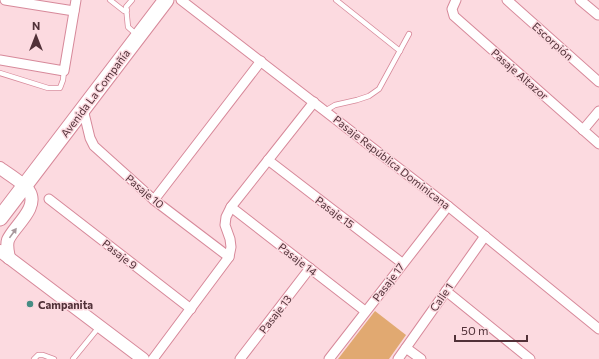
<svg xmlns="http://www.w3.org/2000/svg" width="599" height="359" font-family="Commissioner,sans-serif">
	<rect width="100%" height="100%" fill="#fcdae0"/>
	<polygon fill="#e1a971" points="375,311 406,335 389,359 338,359"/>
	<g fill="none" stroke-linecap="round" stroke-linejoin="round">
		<g stroke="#d7899a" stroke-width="6">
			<g id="service">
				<polyline points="110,0 124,11 127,10"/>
				<polyline points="132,0 126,7 128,27 137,35"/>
				<polyline points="336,0 400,51"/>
				<polyline points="0,73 48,88 60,88 63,80 64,71"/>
				<polyline points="325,111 335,105 357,100 369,96 379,89 409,34"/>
				<polyline points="34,359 38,355 43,355 54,359"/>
				<polyline points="73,359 99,327"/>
			</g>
		</g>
		<g stroke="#d7899a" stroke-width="11">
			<g id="minor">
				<polyline points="5,0 74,11"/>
				<polyline points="181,0 448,206 599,329"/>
				<polyline points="456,0 452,9 454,16 599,144"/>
				<polyline points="507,0 599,82"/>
				<polyline points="580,0 598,15"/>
				<polyline points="0,60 64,71 76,0"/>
				<polyline points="83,109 90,138 94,146 154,200 229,257"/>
				<polyline points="583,130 599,111"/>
				<polyline points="268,160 402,263"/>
				<polyline points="49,199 191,309"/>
				<polyline points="154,200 261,61"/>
				<polyline points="231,207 365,311"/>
				<polyline points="446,291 530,359"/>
				<polyline points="406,348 421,359"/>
				<polyline points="153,359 229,257 231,247 230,239 225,225 226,217 231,207 314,102"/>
				<polyline points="240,359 310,268"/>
				<polyline points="329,359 448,206"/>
				<polyline points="398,359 485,236"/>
			</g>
		</g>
		<g stroke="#d7899a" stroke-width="14">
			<g id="tertiary">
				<path d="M0,168C8,174 25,184 29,191C40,208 13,227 8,240C6,246 8,252 9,258"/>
				<polyline points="0,251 143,359"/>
			</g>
		</g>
		<g stroke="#d7899a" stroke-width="17">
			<polyline id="primary" points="0,218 166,0"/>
		</g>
		<use href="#service" stroke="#fff" stroke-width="4.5"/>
		<use href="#minor" stroke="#fff" stroke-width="9"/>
		<use href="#tertiary" stroke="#fff" stroke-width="12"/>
		<use href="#primary" stroke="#fff" stroke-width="15"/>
	</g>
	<defs><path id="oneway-solid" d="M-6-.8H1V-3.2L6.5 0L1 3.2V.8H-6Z"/></defs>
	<use fill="#a8989c" href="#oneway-solid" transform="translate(13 233) rotate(-54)"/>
	<circle fill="#468c84" stroke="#fcdae0" stroke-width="1.5" cx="30" cy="304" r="4"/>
	<g text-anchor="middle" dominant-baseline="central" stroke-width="3" stroke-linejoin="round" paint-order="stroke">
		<g font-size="11" fill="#513138" stroke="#fcdae0">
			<text transform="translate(553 41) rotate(42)">Escorpión</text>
			<text transform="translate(520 74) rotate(41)">Pasaje Altazor</text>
			<text transform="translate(95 93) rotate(-53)">Avenida La Compañía</text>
			<text transform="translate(392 162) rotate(38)">Pasaje República Dominicana</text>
			<text transform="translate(145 191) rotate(40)">Pasaje 10</text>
			<text transform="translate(335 212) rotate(37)">Pasaje 15</text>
			<text transform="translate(120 254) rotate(38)">Pasaje 9</text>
			<text transform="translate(298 259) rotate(38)">Pasaje 14</text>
			<text transform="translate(388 282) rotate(-53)">Pasaje 17</text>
			<text transform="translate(441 297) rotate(-55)">Calle 1</text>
			<text transform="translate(275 314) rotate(-52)">Pasaje 13</text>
		</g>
		<g font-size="11" font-weight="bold" fill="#513138" stroke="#fcdae0" text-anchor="start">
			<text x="38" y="304">Campanita</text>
		</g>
	</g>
	<g transform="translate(36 36)" stroke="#fcdae0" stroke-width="3" paint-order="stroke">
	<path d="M0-3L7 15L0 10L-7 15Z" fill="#513138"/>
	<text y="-6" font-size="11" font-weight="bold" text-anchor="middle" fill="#513138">N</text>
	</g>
	<path d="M455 335v6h72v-6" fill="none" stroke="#513138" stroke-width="2"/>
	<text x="461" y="335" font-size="12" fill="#513138" stroke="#fcdae0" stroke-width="3" paint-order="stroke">50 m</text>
</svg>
